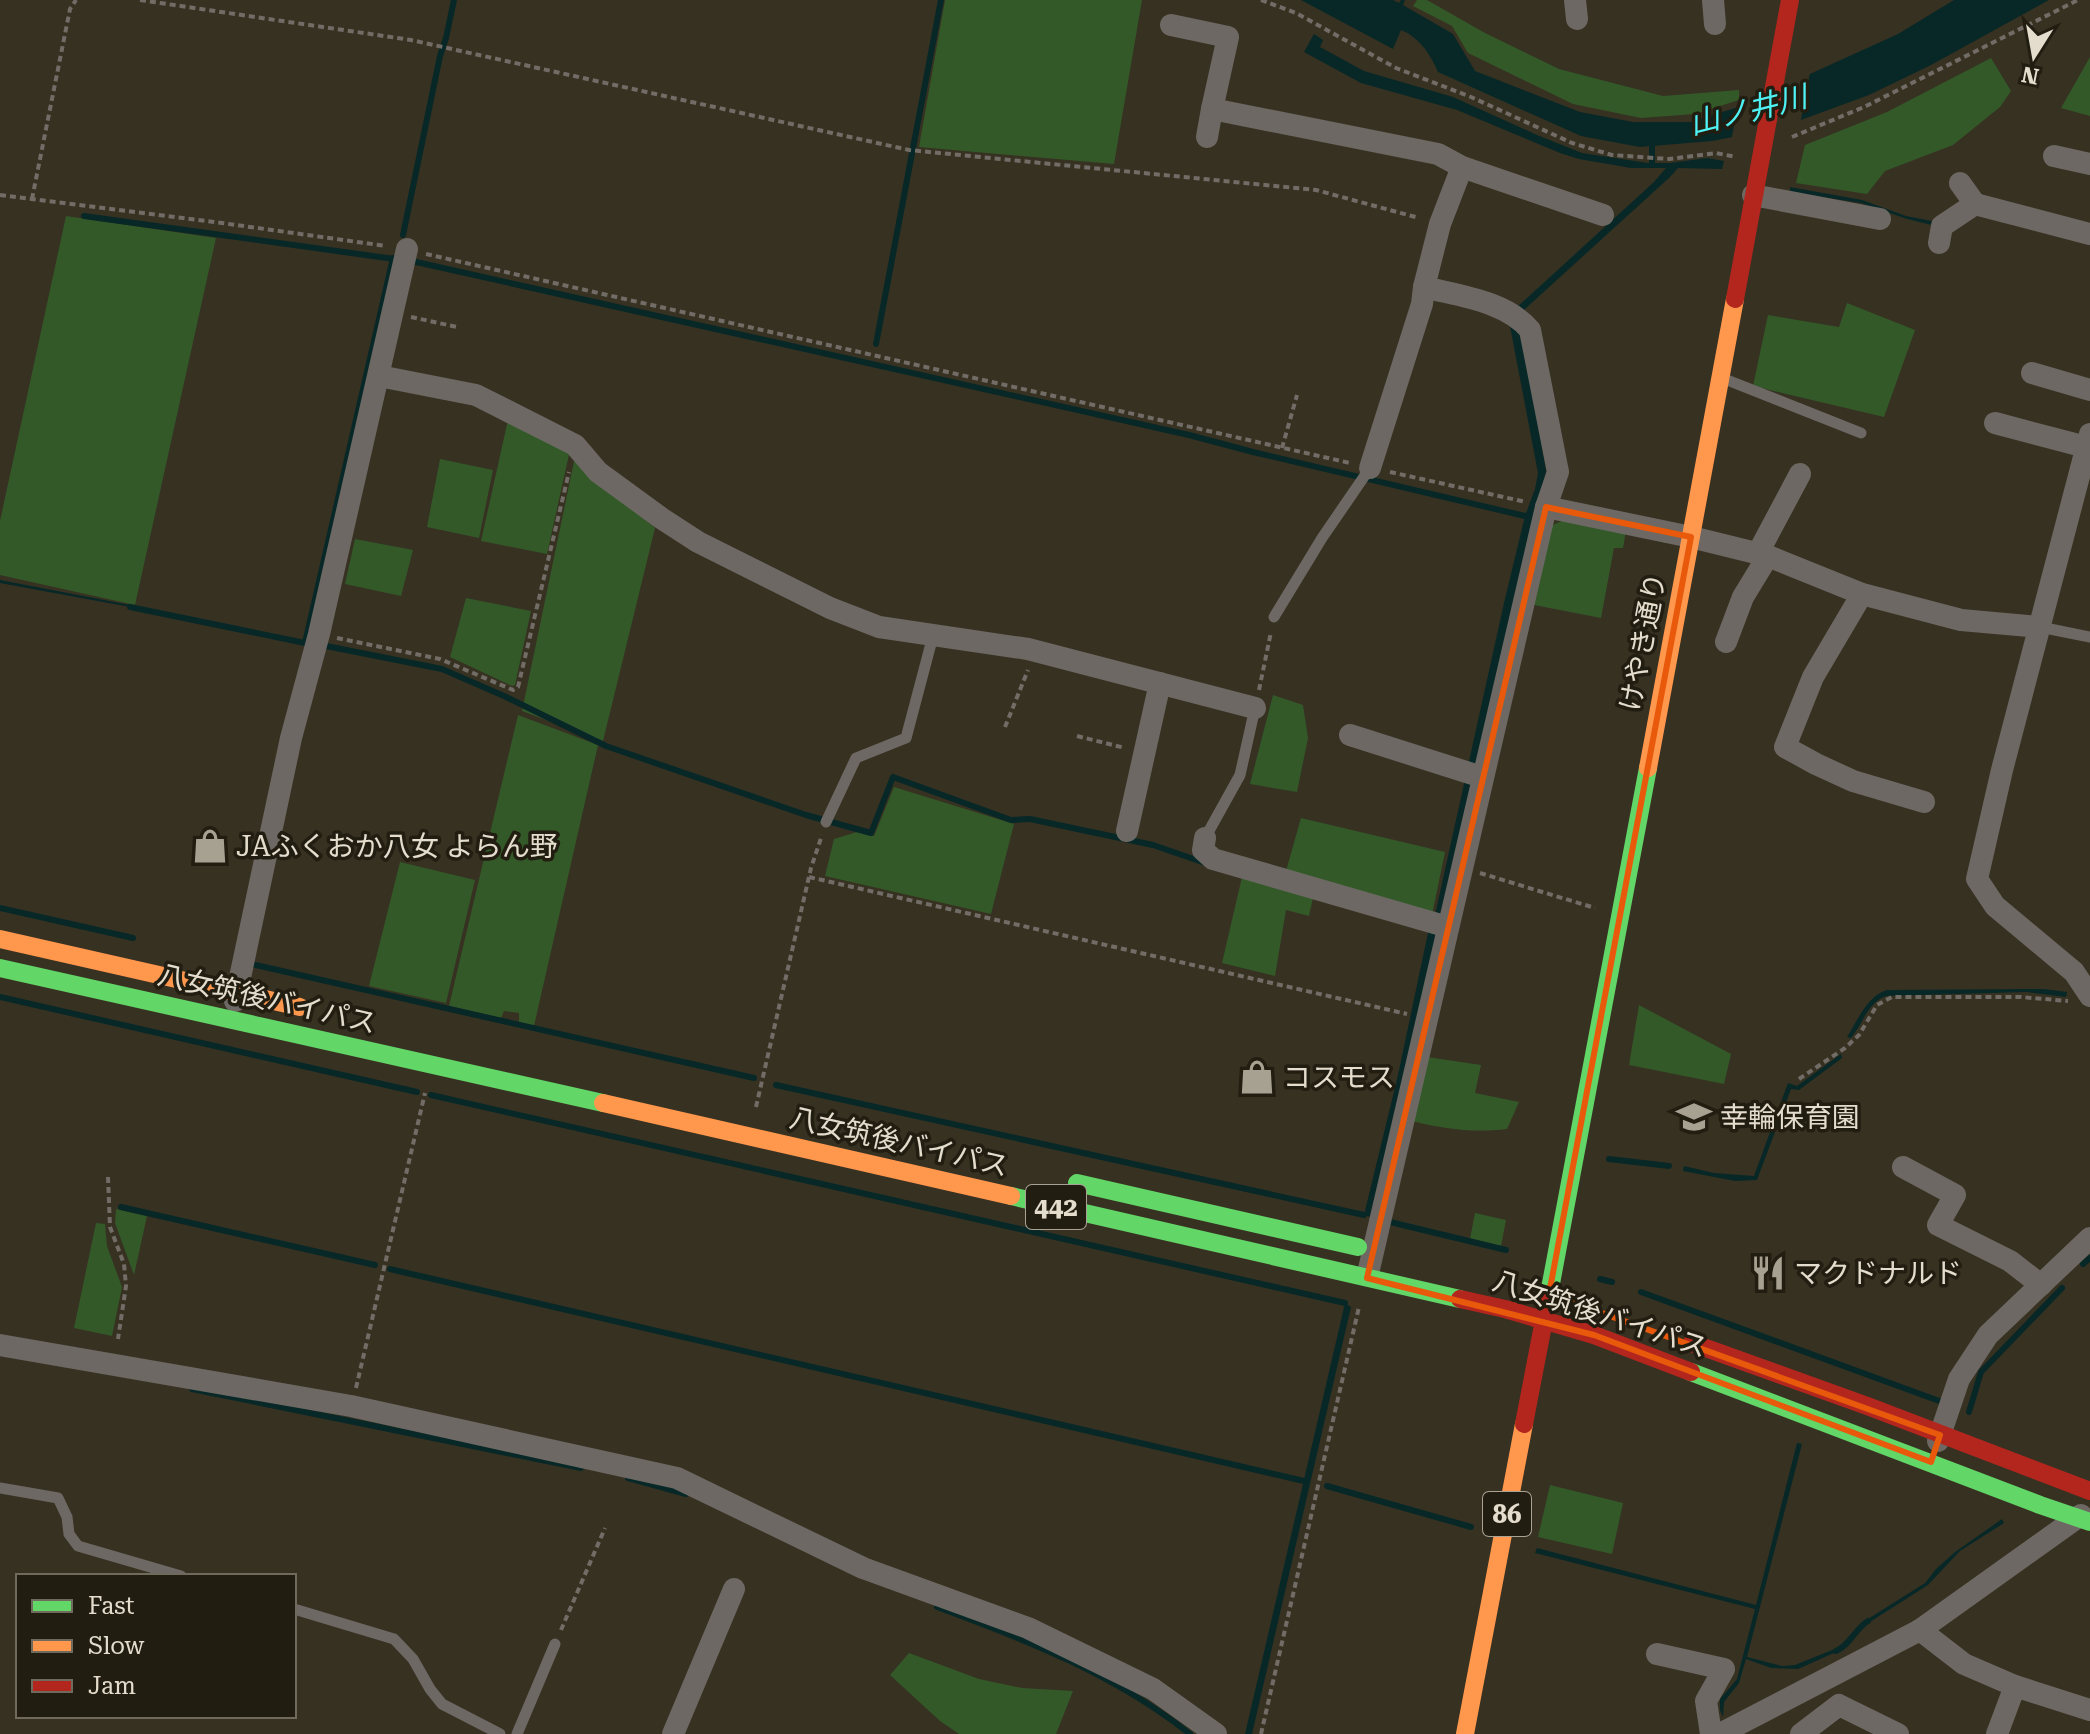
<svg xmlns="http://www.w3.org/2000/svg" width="2090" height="1734" font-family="'Roboto Serif','Noto Sans JP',serif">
	<rect width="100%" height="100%" fill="#373122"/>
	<g fill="#335929">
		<polygon points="945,0 1142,0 1114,164 919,147"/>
		<polygon points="1417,0 1427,0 1485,33 1559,69 1663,96 1739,90 1739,100 1695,114 1641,118 1573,104 1468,53 1452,26 1413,6"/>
		<polygon points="2090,57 2090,116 2061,108"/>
		<polygon points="1991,58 2011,91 2000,107 1953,145 1885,171 1867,194 1796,183 1805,145 1887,112"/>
		<polygon points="66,216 216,238 135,605 0,575 0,521"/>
		<polygon points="1847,303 1915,330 1884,417 1753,386 1768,315 1839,327"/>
		<polygon points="508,420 570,450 547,554 481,541"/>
		<polygon points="576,452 591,474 655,528 603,741 522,711"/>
		<polygon points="440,459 493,470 479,538 427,527"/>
		<polygon points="1571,517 1626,530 1623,548 1614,548 1601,618 1529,604 1548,527"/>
		<polygon points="355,539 413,550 401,596 345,584"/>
		<polygon points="466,598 531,611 515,685 512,686 450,657"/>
		<polygon points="1273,695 1303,705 1308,738 1297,792 1250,784"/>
		<polygon points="518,715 598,745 534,1026 519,1022 519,1013 504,1011 501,1018 449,1006"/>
		<polygon points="894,787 1014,824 991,914 825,876 834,839 857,832 874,836"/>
		<polygon points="1301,818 1445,852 1432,915 1286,871"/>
		<polygon points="400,862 475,880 446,1003 369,986"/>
		<polygon points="1242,877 1313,898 1309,916 1286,910 1275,976 1222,963"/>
		<polygon points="1639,1005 1731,1054 1724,1084 1629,1065"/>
		<path d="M1427,1057L1481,1065L1475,1093L1519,1102L1507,1129C1472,1133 1445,1129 1411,1121Z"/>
		<polygon points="116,1209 147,1216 134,1275 115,1223"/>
		<polygon points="1475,1213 1506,1220 1501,1246 1470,1239"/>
		<polygon points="96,1223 105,1224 107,1246 122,1287 112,1336 74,1328"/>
		<polygon points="1550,1485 1623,1503 1612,1554 1538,1537"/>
		<polygon points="909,1653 979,1679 1022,1688 1073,1691 1056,1734 959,1734 940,1721 890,1675"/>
	</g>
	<g fill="#072827">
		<path d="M1301,0H1393L1399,3L1401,0H1405L1403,5L1453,34L1475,71L1580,112L1633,122H1691L1735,108L1898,34L1954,0H2049L1931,65L1869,95L1779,128L1712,141L1640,147L1581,136L1438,72C1431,55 1419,37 1401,30L1393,49Z"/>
		<polygon points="1314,34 1323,40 1320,47 1364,71 1453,97 1537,135 1582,153 1648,163 1670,163 1707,158 1724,161 1722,169 1678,168 1670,177 1525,309 1520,318 1546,471 1374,1218 1364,1215 1398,1075 1429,928 1435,915 1504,603 1525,516 1535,489 1538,473 1510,326 1516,308 1654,182 1666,168 1631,168 1579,159 1560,153 1457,110 1361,83 1304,52"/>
		<polygon points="1790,187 1862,200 1906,216 1932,221 1932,225 1907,219 1861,203 1790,192"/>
		<polygon points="0,580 130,605 130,607 0,583"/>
		<path d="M2044,989L2067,992L2066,997L2027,992L1886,996C1867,1003 1863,1024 1851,1038L1847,1037C1858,1020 1867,996 1887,990Z"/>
		<polygon points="1841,1054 1842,1058 1799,1090 1791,1089 1757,1180 1735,1181 1683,1171 1684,1166 1714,1173 1754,1176 1788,1083 1797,1086"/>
		<polygon points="1345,1303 1351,1307 1252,1734 1245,1734"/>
		<polygon points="1797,1443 1802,1444 1747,1657 1782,1666 1795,1665 1842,1646 1843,1649 1798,1669 1771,1668 1746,1659 1739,1683 1724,1702 1723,1717 1720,1710 1720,1699 1737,1679 1755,1609 1535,1553 1537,1548 1756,1605"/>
		<polygon points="2002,1519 2004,1523 1960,1551 1928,1585 1862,1627 1860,1624 1925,1583 1936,1569 1955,1552"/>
	</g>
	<polygon fill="#373122" points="1811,67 1800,125 1780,132 1731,141 1739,102"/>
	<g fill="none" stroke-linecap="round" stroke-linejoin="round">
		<g stroke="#072827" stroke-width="6">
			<polyline points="1652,165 1652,141"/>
			<polyline points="84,216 416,262 1189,435 1253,452 1525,516"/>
			<polyline points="403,235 440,56 446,38 454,0"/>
			<polyline points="876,344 941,0"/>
			<polyline points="130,607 305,643 393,258"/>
			<polyline points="321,645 442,669 504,696 606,746 806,815 871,833 893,777 1011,820 1030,819 1153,845 1208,864"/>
			<polyline points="0,908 133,938"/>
			<polyline points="251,964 754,1078"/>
			<polyline points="0,997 417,1092"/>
			<polyline points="776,1085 1364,1215"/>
			<polyline points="431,1095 1345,1303"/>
			<polyline points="1609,1159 1669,1166"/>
			<polyline points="121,1207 375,1265"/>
			<polyline points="1390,1222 1506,1250"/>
			<polyline points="2083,1264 2090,1258"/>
			<polyline points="390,1269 1304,1481"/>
			<polyline points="1600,1279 1612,1282"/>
			<polyline points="1641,1292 1942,1402"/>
			<polyline points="192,1389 581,1468"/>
			<polyline points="1969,1412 1981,1372 2062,1288"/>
			<polyline points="628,1478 686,1494"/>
			<polyline points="1327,1486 1471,1527"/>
			<path d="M937,1607C1027,1640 1114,1674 1190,1734"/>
			<path d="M1836,1651C1850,1645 1855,1629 1868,1621"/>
		</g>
		<g stroke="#716c66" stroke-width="4" stroke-dasharray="6 4" stroke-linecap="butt">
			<polyline points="140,0 411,40 909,150 1316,190 1419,218"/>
			<polyline points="1261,0 1296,13 1396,68 1471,97 1572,143 1612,155 1669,159 1716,153 1736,157"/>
			<polyline points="1792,137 1864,107 2078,0"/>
			<polyline points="0,195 222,223 386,246"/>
			<polyline points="32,199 70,9 76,0"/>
			<polyline points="426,254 1350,463"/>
			<polyline points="411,317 457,327"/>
			<polyline points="1282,448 1297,395"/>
			<polyline points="1390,472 1526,502"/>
			<polyline points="337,638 440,659 513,690 518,687 569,472"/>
			<polyline points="1259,690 1271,632"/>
			<polyline points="1005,727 1028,670"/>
			<polyline points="1077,736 1125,748"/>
			<polyline points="1480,873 1595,908"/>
			<polyline points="809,877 1407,1014"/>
			<polyline points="1799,1079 1845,1048 1859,1035 1877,1005 1892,997 2021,997 2068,1001"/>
			<polyline points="756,1107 811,868 822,835"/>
			<polyline points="108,1177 110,1227 124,1264 126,1286 118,1339"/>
			<polyline points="356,1388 425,1093"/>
			<polyline points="561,1630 605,1528"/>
			<polyline points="1261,1734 1359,1307"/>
		</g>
		<g stroke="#6d6863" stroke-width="11">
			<polyline points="1722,378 1861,433"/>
			<polyline points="1274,617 1322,538 1370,468"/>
			<polyline points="2040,627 2090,637"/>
			<polyline points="826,822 856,758 906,738 933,636"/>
			<polyline points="1205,838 1240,775 1255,708"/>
			<polyline points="0,1488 58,1498 67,1517 69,1534 78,1546 181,1576"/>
			<polyline points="294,1609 394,1639 413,1659 430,1689 442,1704 500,1734"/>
			<polyline points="517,1734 555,1644"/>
		</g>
		<g stroke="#6d6863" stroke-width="22">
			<polyline points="1575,0 1577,19"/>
			<polyline points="1713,0 1715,24"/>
			<polyline points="1171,25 1228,37 1212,109 1438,154 1462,167 1603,215"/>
			<polyline points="1207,137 1212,109"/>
			<polyline points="2054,156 2090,164"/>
			<polyline points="1960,183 1975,204"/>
			<polyline points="1753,195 1880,219"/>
			<polyline points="1939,243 1942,226 1975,204 2090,234"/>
			<polyline points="2032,373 2090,390"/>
			<polyline points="379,376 476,395 575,445 598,472 661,518 698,542 830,608 879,627 1028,649 1255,708"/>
			<polyline points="1995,423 2086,447"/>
			<polyline points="2090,434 2002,770 1977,879 1995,906 2074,972 2090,996"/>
			<polyline points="1370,468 1422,304 1424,287"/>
			<polyline points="1546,507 1691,537 1768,556 1862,594 1961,620 2040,627"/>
			<polyline points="1758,553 1800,474"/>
			<polyline points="1862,594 1813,677 1785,747 1816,764 1853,781 1924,802"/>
			<polyline points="1726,642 1743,597 1768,556"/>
			<polyline points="1350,735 1482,777"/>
			<polyline points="1127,831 1160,683"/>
			<polyline points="1205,838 1203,850 1213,859 1448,927"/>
			<polyline points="235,1001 291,738 319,634 407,249"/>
			<polyline points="1903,1167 1955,1195 1938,1225 2010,1261 2041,1285"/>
			<path d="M1369,1269L1546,507L1558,472L1530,330C1506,301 1459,296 1424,287L1440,224L1462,167"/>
			<polyline points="0,1345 351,1406 677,1478 863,1568 1028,1628 1153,1689 1216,1734"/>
			<polyline points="1938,1441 1959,1379 1988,1335 2090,1238"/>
			<polyline points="1920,1630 1964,1664 2015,1686 2090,1710"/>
			<polyline points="1657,1654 1724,1669 1706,1701 1711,1734"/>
			<polyline points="673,1734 734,1589"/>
			<polyline points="1720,1734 1920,1630 2081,1515"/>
			<polyline points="1801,1734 1839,1705 1898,1734"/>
			<polyline points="1997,1734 2015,1686"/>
		</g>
		<g stroke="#63d668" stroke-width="18">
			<polyline points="0,968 603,1103"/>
			<polyline points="1077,1183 1358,1247"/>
			<polyline points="1011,1196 1460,1299"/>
			<polyline points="1549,1294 1648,768"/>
			<polyline points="1691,1372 2040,1505 2090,1522"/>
		</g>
		<g stroke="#ff974d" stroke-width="18">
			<polyline points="1648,768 1735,299"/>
			<polyline points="0,939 300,1007"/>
			<polyline points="603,1103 1011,1196"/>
			<polyline points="1465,1734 1524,1424"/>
		</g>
		<g stroke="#b3261e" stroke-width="18">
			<polyline points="1735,299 1790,0"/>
			<polyline points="1460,1299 1505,1309 1594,1335 1691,1372"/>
			<polyline points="1692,1343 1870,1407 2090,1491"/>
			<polyline points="1524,1424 1549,1294"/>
		</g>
	</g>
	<path fill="none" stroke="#e8590c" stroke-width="6" stroke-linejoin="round" d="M1546,507L1691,537L1549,1294L1940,1435L1931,1462L1594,1335L1367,1278Z"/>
	<defs>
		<g id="shop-bare" transform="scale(2.76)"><path d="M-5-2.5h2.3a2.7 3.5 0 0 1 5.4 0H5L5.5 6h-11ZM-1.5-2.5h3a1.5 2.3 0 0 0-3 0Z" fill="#a7a191" stroke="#221d11" stroke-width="2.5" paint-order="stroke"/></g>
		<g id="school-bare" transform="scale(2.76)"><path d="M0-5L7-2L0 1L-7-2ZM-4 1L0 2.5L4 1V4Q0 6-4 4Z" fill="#a7a191" stroke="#221d11" stroke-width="2.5" paint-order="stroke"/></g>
		<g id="restaurant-bare" transform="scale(2.76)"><path d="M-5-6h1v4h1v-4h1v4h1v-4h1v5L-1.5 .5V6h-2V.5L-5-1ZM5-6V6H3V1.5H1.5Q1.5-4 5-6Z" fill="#a7a191" stroke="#221d11" stroke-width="2.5" paint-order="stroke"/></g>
	</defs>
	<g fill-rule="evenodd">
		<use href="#shop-bare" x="210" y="846"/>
		<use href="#shop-bare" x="1257" y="1077"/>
		<use href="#school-bare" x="1694" y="1117"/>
		<use href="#restaurant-bare" x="1768" y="1273"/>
	</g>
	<g text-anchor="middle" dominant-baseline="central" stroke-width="7" stroke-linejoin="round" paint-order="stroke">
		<g fill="#221d11" stroke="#aaa395" stroke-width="2">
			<rect x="1026" y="1185" width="60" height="44" rx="6"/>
			<rect x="1483" y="1492" width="48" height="44" rx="6"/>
		</g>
		<g font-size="26" font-weight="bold" fill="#e4ddcd">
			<text x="1056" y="1207">442</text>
			<text x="1507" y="1514">86</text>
		</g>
		<g font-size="28" fill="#e4ddcd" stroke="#221d11">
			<text transform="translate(1643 642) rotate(-79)">けやき通り</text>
			<text transform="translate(267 999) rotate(13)">八女筑後バイパス</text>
			<text transform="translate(899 1142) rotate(13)">八女筑後バイパス</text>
			<text transform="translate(1600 1314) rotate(18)">八女筑後バイパス</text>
		</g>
		<g font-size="28" fill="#e4ddcd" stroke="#221d11" text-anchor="start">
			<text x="236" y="846">JAふくおか八女 よらん野</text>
			<text x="1283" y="1077">コスモス</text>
			<text x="1720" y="1117">幸輪保育園</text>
			<text x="1794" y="1273">マクドナルド</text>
		</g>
		<g font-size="30" font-style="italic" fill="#4ff2f4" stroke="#221d11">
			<text transform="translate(1748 110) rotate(-14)">山ノ井川</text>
		</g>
	</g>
	<rect x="16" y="1574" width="280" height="144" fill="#221d11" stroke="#706a5c" stroke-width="2"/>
	<rect x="32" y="1600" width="40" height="12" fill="#63d668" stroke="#706a5c" stroke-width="2"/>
	<text x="88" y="1614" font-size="24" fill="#e4ddcd">Fast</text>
	<rect x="32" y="1640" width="40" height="12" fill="#ff974d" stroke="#706a5c" stroke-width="2"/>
	<text x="88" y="1654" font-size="24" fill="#e4ddcd">Slow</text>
	<rect x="32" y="1680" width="40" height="12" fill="#b3261e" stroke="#706a5c" stroke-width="2"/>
	<text x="88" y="1694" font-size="24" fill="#e4ddcd">Jam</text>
	<g transform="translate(2034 56) rotate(191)" stroke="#221d11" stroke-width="6" paint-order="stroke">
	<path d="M0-6L14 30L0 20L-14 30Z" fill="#e4ddcd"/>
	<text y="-12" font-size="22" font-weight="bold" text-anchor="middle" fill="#e4ddcd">N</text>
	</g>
</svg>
